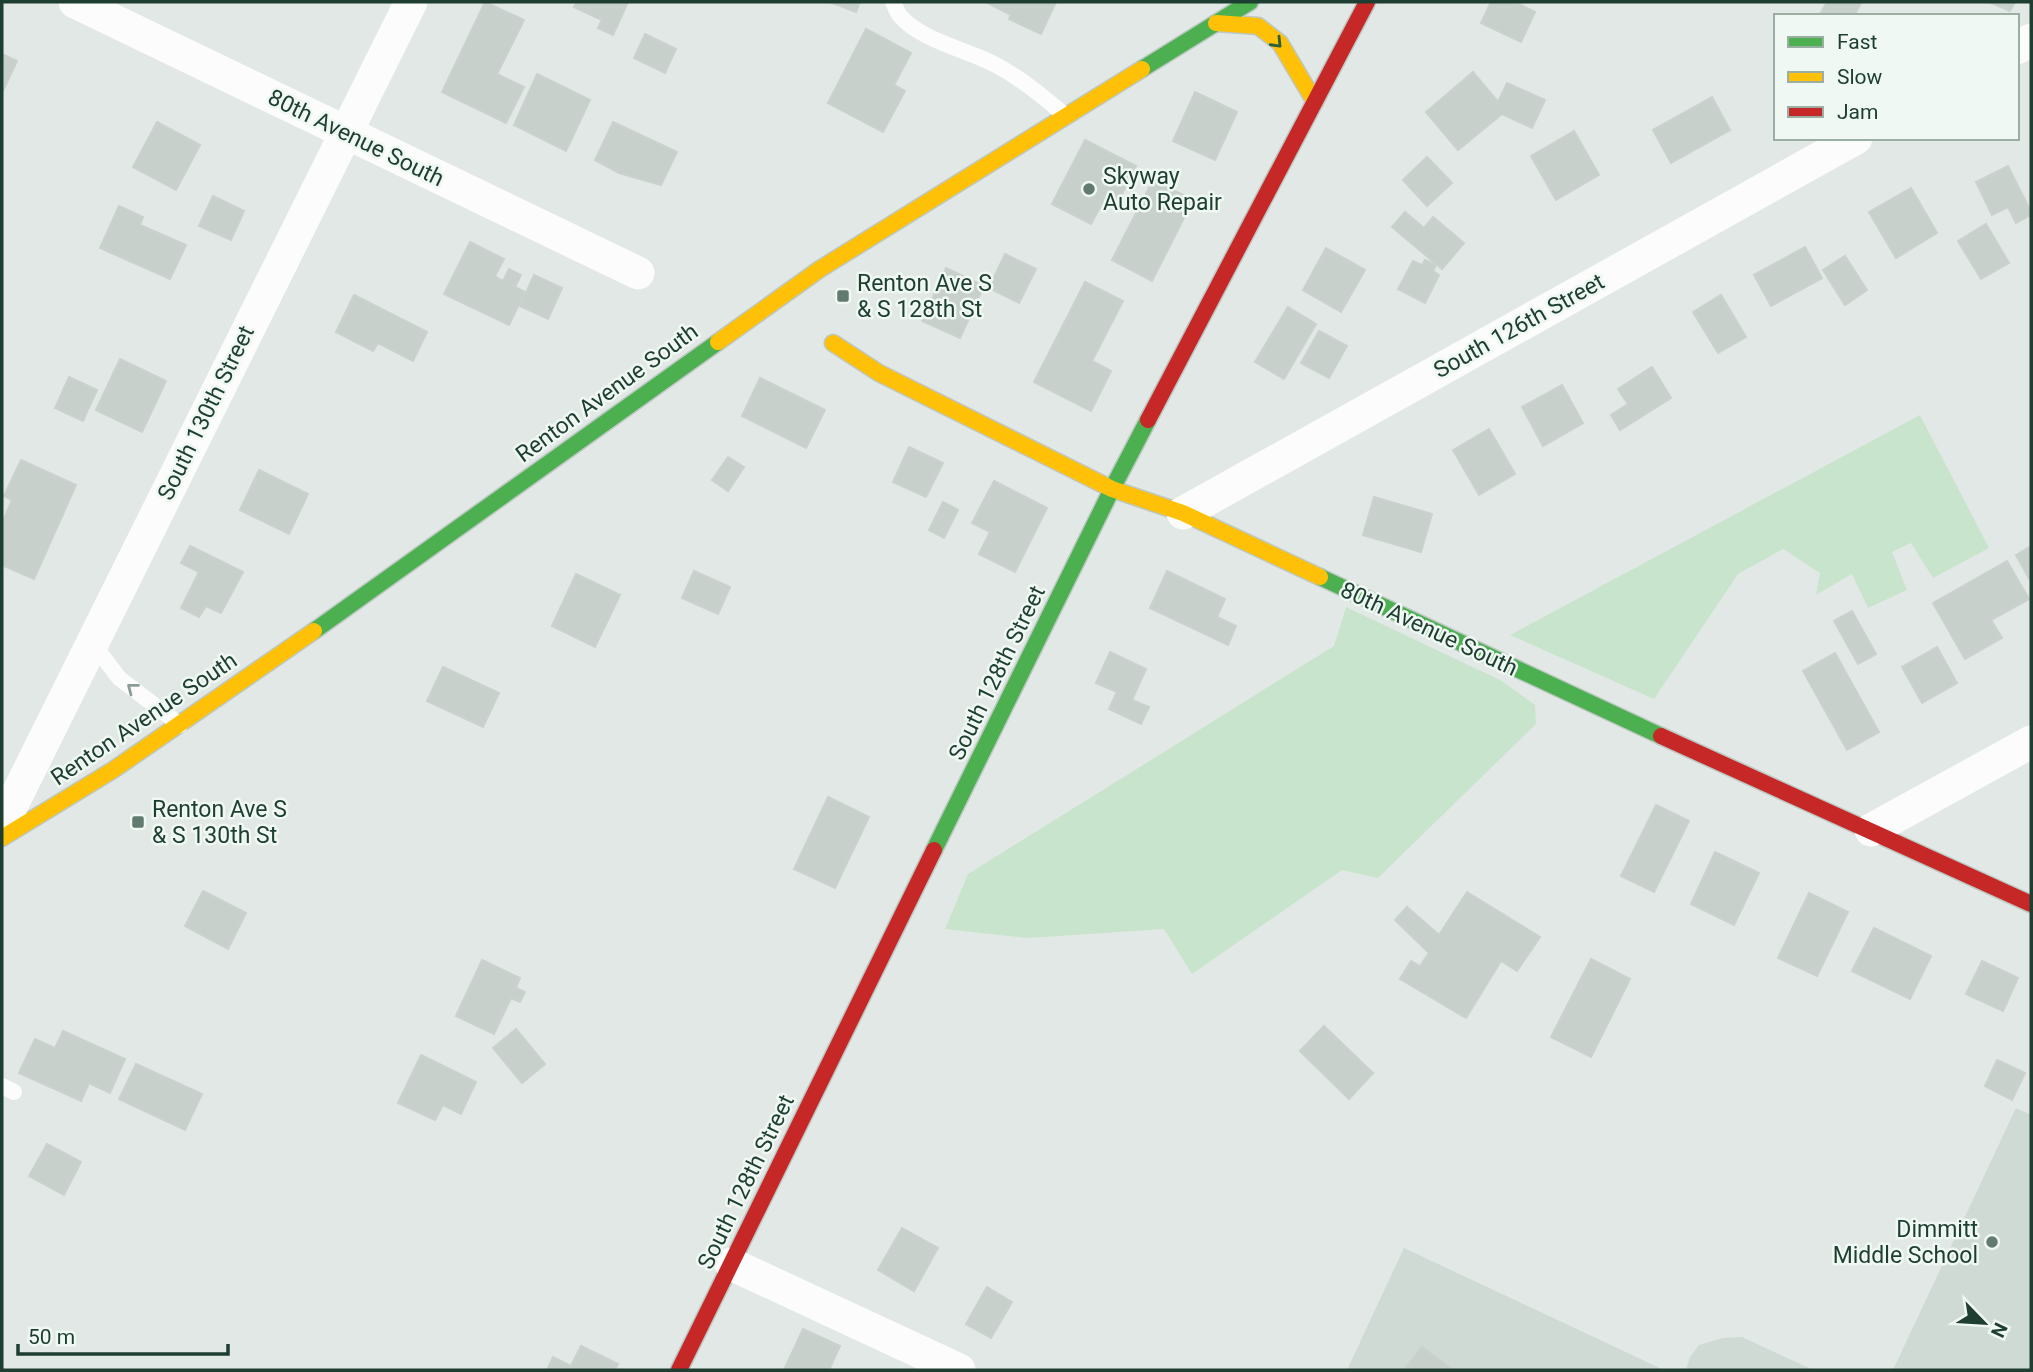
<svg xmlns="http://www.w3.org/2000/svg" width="2033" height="1372" font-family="Roboto,sans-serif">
	<rect width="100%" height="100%" fill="#e2e8e5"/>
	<g fill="#cfdad4">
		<polygon points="2016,1108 2031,1115 2031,1370 1893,1370"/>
		<polygon points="1404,1248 1664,1370 1347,1370"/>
		<polygon points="1742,1337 1813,1370 1686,1370 1690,1357 1699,1345 1723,1338"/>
	</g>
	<g fill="#c9e4cd">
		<polygon points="1920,415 1989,548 1933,578 1911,543 1892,552 1907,590 1868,608 1852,574 1816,595 1820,573 1783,549 1738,574 1654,699 1510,635"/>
		<polygon points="1346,607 1502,681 1535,705 1536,724 1378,878 1342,870 1192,974 1164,929 1028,938 945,929 968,874 1334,646"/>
	</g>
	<g fill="#c8d0cc" stroke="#cad1ce" stroke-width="2">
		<polygon points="485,2 524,20 497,74 524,87 506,123 442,92"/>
		<polygon points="577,2 628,2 613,35 598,28 602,20 574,7"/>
		<polygon points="830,2 860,2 856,12"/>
		<polygon points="986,2 1056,2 1041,34 1009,19 1011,15"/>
		<polygon points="1491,2 1515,2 1535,12 1521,42 1481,23"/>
		<polygon points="1827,2 1858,2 1861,3 1854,16 1819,16"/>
		<polygon points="1989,2 2015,2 2010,11"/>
		<polygon points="866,29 911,53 894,85 905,91 883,132 828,103"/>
		<polygon points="645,34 676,49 665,73 634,58"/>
		<polygon points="2,54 17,61 2,93"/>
		<polygon points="1473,72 1498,102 1507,83 1545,100 1532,128 1502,114 1458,150 1426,112"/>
		<polygon points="537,74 590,100 566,151 514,125"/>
		<polygon points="1195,92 1237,112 1215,160 1173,141"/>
		<polygon points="1712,97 1730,130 1671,163 1653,130"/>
		<polygon points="157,122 200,145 176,190 133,167"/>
		<polygon points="613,122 677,152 661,185 619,173 595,160"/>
		<polygon points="1574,131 1599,175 1556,200 1531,156"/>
		<polygon points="1085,140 1136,166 1115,208 1103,202 1091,224 1052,204"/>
		<polygon points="1427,157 1452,183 1427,206 1403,180"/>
		<polygon points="2008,166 2031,212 2031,215 2016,223 2008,207 1992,215 1976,182"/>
		<polygon points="1153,180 1193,200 1152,281 1112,260"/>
		<polygon points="1911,188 1937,233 1896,258 1869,212"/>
		<polygon points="213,196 244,211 231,240 199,226"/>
		<polygon points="119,206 143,217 140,225 186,245 170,279 100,248"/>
		<polygon points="1405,212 1424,228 1433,217 1464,243 1442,269 1392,227"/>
		<polygon points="1986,224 2009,263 1981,279 1958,241"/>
		<polygon points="470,242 504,259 495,276 503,281 509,269 521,275 515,287 525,292 509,325 444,294"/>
		<polygon points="1805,247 1822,278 1771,306 1754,275"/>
		<polygon points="1326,248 1365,270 1341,312 1303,290"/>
		<polygon points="1005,254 1036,269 1019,303 989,288"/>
		<polygon points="1845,256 1867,290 1845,305 1823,270"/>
		<polygon points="1425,260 1436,265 1433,271 1439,275 1425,303 1398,289 1413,261 1422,265"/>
		<polygon points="946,268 984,286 960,338 922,321"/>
		<polygon points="534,275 562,288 548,319 520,306"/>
		<polygon points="1085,282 1123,301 1092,361 1111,371 1091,411 1034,382"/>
		<polygon points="354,295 427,332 413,361 378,343 373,351 336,332"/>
		<polygon points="1721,295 1746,337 1718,353 1693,312"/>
		<polygon points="1288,307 1316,324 1284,379 1255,362"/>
		<polygon points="1319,331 1347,346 1329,378 1301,363"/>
		<polygon points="120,359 166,381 142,432 96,410"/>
		<polygon points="1652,367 1671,398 1620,430 1611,415 1628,404 1618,389"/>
		<polygon points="69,377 97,390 83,421 55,408"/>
		<polygon points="760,378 825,410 806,448 742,416"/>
		<polygon points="1562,385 1583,423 1543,446 1522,407"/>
		<polygon points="1489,429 1515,474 1479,495 1453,450"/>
		<polygon points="909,447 943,463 926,497 893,482"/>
		<polygon points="728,457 744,467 728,491 712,480"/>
		<polygon points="21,460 76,485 34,579 2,565 2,523 12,500 4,496"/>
		<polygon points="259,470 308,494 289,534 240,510"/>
		<polygon points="994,481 1047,508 1015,572 979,554 990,532 972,523"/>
		<polygon points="1374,497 1432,514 1421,552 1363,535"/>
		<polygon points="943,502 958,510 944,538 929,530"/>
		<polygon points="190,546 243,572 221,613 206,606 199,617 181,608 199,572 181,563"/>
		<polygon points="2031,546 2031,582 2016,555"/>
		<polygon points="2007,561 2029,599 1991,620 2002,638 1965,659 1933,603"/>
		<polygon points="694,571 730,587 718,614 682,598"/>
		<polygon points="1167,571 1225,599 1217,617 1236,626 1228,645 1150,608"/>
		<polygon points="576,574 620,595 595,647 552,626"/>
		<polygon points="1852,611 1876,654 1858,664 1834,621"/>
		<polygon points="1937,647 1957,683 1922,703 1902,667"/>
		<polygon points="1110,652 1146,669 1132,700 1149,707 1141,724 1109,709 1117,692 1096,683"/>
		<polygon points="1835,653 1879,732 1847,750 1803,671"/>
		<polygon points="443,667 499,693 483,727 427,701"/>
		<polygon points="828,797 869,817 835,888 794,869"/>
		<polygon points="1656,805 1689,821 1654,892 1621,876"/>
		<polygon points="1715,852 1759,873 1734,925 1691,904"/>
		<polygon points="203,891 246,913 228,949 185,926"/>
		<polygon points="1467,892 1540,937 1517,971 1501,961 1466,1018 1400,979 1411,961 1420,966 1429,953 1395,920 1407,907 1439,935"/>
		<polygon points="1809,893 1848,912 1817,976 1778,958"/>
		<polygon points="1874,928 1931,956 1910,999 1852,971"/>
		<polygon points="1591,959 1630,979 1591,1057 1551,1037"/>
		<polygon points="482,960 520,978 516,988 525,992 520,1002 511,998 494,1034 456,1016"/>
		<polygon points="1982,961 2018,978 2003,1011 1966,994"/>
		<polygon points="1324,1026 1373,1073 1349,1099 1300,1051"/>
		<polygon points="516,1029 545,1064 522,1083 493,1048"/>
		<polygon points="63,1031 125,1059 110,1093 89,1083 81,1101 19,1073 35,1039 55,1048"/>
		<polygon points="421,1055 476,1082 461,1114 443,1105 435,1120 398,1103"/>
		<polygon points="1997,1060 2025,1073 2012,1100 1985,1086"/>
		<polygon points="136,1064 202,1094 185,1130 119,1099"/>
		<polygon points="47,1144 81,1162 64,1195 29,1176"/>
		<polygon points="902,1228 938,1248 914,1291 878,1270"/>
		<polygon points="987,1287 1012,1302 991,1338 966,1324"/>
		<polygon points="803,1329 840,1346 829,1370 784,1370"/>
		<polygon points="581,1346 618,1364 615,1370 547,1370 553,1357 571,1366"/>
		<polygon points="1422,1347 1453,1370 1404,1370"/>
	</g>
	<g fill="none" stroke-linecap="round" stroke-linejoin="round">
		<g stroke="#bdc8c3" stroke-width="19">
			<g id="fast">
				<polyline points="1142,69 1250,2"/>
				<polyline points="1320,577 1661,736"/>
				<polyline points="314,631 718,342"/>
				<polyline points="934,850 1112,489 1148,420"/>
			</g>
		</g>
		<g stroke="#bdc8c3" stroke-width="19">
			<g id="slow">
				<polyline points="1216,23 1258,26 1280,43 1315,102"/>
				<polyline points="718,342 820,269 1142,69"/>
				<polyline points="833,343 879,373 1112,489 1183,513 1320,577"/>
				<polyline points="2,838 113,770 314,631"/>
			</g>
		</g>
		<g stroke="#bdc8c3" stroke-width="19">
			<g id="jam">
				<polyline points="1148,420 1367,2"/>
				<polyline points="1661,736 2031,904"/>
				<polyline points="679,1370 934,850"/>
			</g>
		</g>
		<g stroke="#fbfcfb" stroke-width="16">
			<path d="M893,2C895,6 897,12 900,16C922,41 968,50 996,65C1022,79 1043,97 1066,116"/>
			<polyline points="92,642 119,678 180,725"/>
			<polyline points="2,1086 14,1092"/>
		</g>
		<g stroke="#fbfcfb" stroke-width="33">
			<polyline points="75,2 638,273"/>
			<polyline points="2017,48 2031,40"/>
			<polyline points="1183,513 1856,138"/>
			<polyline points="2,825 411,2"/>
			<polyline points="1871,830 2031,742"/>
			<polyline points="731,1264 959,1370"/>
		</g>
		<use href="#fast" stroke="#4caf50" stroke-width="16"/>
		<use href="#slow" stroke="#ffc107" stroke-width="16"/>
		<use href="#jam" stroke="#c62828" stroke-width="16"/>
	</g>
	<defs><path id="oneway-chevron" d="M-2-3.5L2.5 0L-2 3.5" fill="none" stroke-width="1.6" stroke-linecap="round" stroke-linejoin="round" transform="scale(1.75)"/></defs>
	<use stroke="#2b603a" href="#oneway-chevron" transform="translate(1277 43) rotate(46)"/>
	<use stroke="#8c9d96" href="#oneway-chevron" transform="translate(132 688) rotate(-142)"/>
	<g fill="#627a6f" stroke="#eff8f2" stroke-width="2.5">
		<circle cx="1089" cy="189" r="7"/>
		<rect x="836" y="289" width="14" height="14" rx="3.5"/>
		<rect x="131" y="815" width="14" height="14" rx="3.5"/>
		<circle cx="1992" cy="1242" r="7"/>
	</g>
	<g text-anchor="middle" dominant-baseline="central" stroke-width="5" stroke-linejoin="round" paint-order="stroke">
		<g font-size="23" fill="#1d3e30" stroke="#eff8f2">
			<text transform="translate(356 138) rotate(26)">80th Avenue South</text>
			<text transform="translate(1519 326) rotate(-29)">South 126th Street</text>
			<text transform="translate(607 393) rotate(-36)">Renton Avenue South</text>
			<text transform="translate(206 413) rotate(-64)">South 130th Street</text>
			<text transform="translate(1429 629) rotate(25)">80th Avenue South</text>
			<text transform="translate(997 673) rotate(-64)">South 128th Street</text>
			<text transform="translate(144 719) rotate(-34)">Renton Avenue South</text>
			<text transform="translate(746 1182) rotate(-64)">South 128th Street</text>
		</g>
		<g font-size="23" fill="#1d3e30" stroke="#eff8f2" text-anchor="start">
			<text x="1103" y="176">Skyway<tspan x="1103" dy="26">Auto Repair</tspan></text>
			<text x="857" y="283">Renton Ave S<tspan x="857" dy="26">&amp; S 128th St</tspan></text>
			<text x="152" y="809">Renton Ave S<tspan x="152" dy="26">&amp; S 130th St</tspan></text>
			<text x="1978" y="1229" text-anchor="end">Dimmitt<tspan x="1978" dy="26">Middle School</tspan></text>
		</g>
	</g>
	<rect width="2033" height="1372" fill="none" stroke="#1d3e30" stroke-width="7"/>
	<rect x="1774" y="14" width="245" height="126" fill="#eff8f2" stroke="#9baea4" stroke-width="2"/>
	<rect x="1788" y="37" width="35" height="10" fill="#4caf50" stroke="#9baea4" stroke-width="2"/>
	<text x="1837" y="49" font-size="21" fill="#1d3e30">Fast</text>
	<rect x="1788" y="72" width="35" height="10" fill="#ffc107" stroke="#9baea4" stroke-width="2"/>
	<text x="1837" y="84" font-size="21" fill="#1d3e30">Slow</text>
	<rect x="1788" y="107" width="35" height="10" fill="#c62828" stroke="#9baea4" stroke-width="2"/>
	<text x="1837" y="119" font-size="21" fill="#1d3e30">Jam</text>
	<g transform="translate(1984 1323) rotate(115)" stroke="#eff8f2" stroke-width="5" paint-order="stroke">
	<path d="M0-5L12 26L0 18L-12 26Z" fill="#1d3e30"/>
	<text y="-10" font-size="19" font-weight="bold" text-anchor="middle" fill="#1d3e30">N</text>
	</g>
	<path d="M18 1344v10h210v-10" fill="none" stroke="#1d3e30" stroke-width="3.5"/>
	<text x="28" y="1344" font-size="21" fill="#1d3e30" stroke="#eff8f2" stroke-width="5" paint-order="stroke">50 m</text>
</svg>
